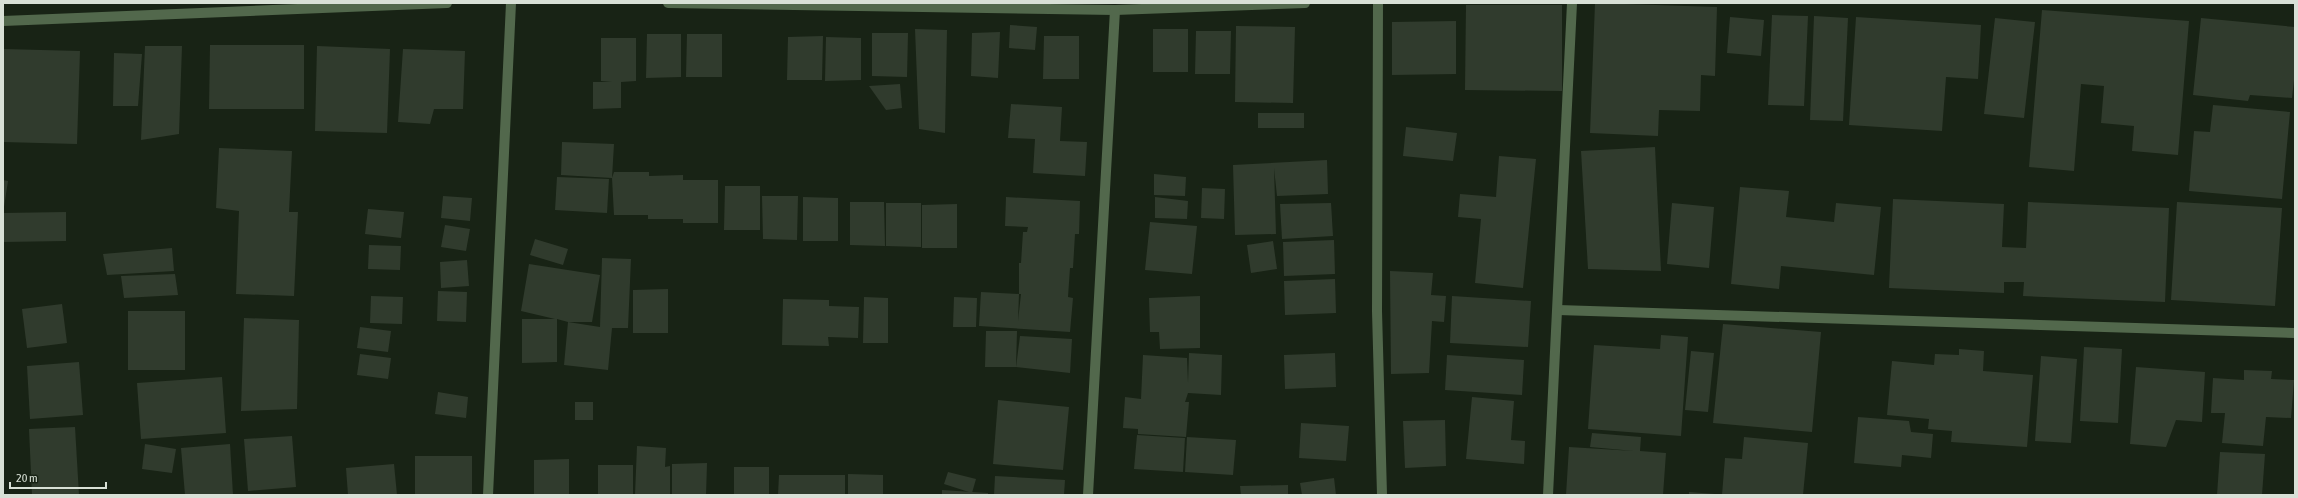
<svg xmlns="http://www.w3.org/2000/svg" width="2298" height="498" font-family="'Asap Condensed',sans-serif">
	<rect width="100%" height="100%" fill="#182315"/>
	<g fill="#303b2d">
		<polygon points="1595,3 1717,7 1715,76 1701,75 1700,111 1659,110 1658,136 1590,133"/>
		<polygon points="1466,5 1562,5 1562,91 1465,90"/>
		<polygon points="2042,10 2189,21 2178,155 2132,151 2134,126 2101,123 2104,86 2081,84 2074,171 2029,167"/>
		<polygon points="1772,15 1808,16 1804,106 1768,105"/>
		<polygon points="1814,16 1848,18 1843,121 1810,120"/>
		<polygon points="1730,17 1764,20 1761,56 1727,53"/>
		<polygon points="1856,17 1981,25 1978,79 1946,77 1942,131 1849,125"/>
		<polygon points="1995,18 2035,22 2024,118 1984,114"/>
		<polygon points="2201,18 2295,27 2295,71 2292,98 2250,95 2248,101 2193,95"/>
		<polygon points="1456,21 1456,74 1392,75 1392,22"/>
		<polygon points="1010,25 1037,27 1035,50 1009,48"/>
		<polygon points="1236,26 1295,27 1293,103 1235,102"/>
		<polygon points="915,29 947,30 945,133 919,129"/>
		<rect x="1153" y="29" width="35" height="43"/>
		<polygon points="1196,31 1231,31 1230,74 1195,74"/>
		<polygon points="1000,32 998,78 971,76 972,33"/>
		<polygon points="872,33 908,33 907,77 872,76"/>
		<polygon points="647,34 681,34 681,77 646,78"/>
		<polygon points="687,34 722,34 722,77 686,77"/>
		<polygon points="823,36 822,80 787,80 788,37"/>
		<polygon points="1044,36 1079,36 1079,79 1043,79"/>
		<polygon points="826,37 861,38 861,80 825,81"/>
		<polygon points="601,38 636,38 636,81 621,82 621,108 593,109 593,82 612,82 601,81"/>
		<polygon points="210,45 304,45 304,109 209,109"/>
		<polygon points="145,46 182,46 179,134 141,140"/>
		<polygon points="317,46 390,49 387,133 315,131"/>
		<polygon points="3,49 80,51 77,144 3,142"/>
		<polygon points="403,49 465,51 463,109 434,109 430,124 398,122"/>
		<polygon points="114,53 142,54 138,106 113,106"/>
		<polygon points="900,84 902,108 886,110 869,86"/>
		<polygon points="1011,104 1062,107 1060,141 1087,142 1085,176 1033,173 1035,139 1008,138"/>
		<polygon points="2213,105 2290,112 2282,199 2189,191 2194,131 2210,132"/>
		<rect x="1258" y="113" width="46" height="15"/>
		<polygon points="1406,127 1457,133 1453,161 1403,156"/>
		<polygon points="562,142 614,144 612,178 614,172 649,172 649,176 683,175 683,180 718,180 718,223 683,223 683,219 648,219 648,215 614,215 612,178 561,175"/>
		<polygon points="1655,147 1661,271 1588,269 1581,151"/>
		<polygon points="219,148 292,151 289,212 298,212 294,296 236,294 239,211 216,208"/>
		<polygon points="1499,156 1536,159 1523,288 1475,283 1481,219 1458,217 1460,194 1496,197"/>
		<polygon points="1327,160 1328,194 1277,196 1274,168 1276,234 1235,235 1233,165"/>
		<polygon points="1154,174 1186,177 1185,196 1154,195"/>
		<polygon points="557,177 609,179 607,213 555,210"/>
		<polygon points="3,180 8,181 4,207 3,207"/>
		<polygon points="725,186 760,186 760,230 724,230"/>
		<polygon points="1740,187 1789,191 1786,217 1834,222 1836,203 1881,207 1874,275 1781,266 1779,289 1731,284"/>
		<polygon points="1202,188 1225,189 1224,219 1201,218"/>
		<polygon points="443,196 472,198 470,221 441,218"/>
		<polygon points="762,196 798,196 797,240 763,239"/>
		<polygon points="803,197 838,198 838,241 803,241"/>
		<polygon points="1006,197 1080,201 1079,234 1075,234 1073,268 1070,268 1068,297 1073,298 1070,332 979,326 981,292 1019,294 1018,321 1021,294 1019,294 1019,263 1021,263 1023,232 1027,232 1028,227 1005,226"/>
		<polygon points="1155,197 1188,201 1187,219 1155,218"/>
		<polygon points="1893,199 2004,204 2002,247 2026,248 2028,202 2169,208 2165,302 2023,296 2024,282 2004,282 2004,293 1889,288"/>
		<polygon points="850,202 884,202 885,246 850,245"/>
		<polygon points="2177,202 2282,208 2275,306 2171,300"/>
		<polygon points="886,203 921,203 921,247 886,246"/>
		<polygon points="1331,203 1333,236 1282,239 1280,204"/>
		<polygon points="1672,203 1714,207 1709,268 1667,264"/>
		<polygon points="957,204 957,248 922,248 922,205"/>
		<polygon points="368,209 404,212 401,238 365,234"/>
		<polygon points="66,212 66,241 3,242 3,213"/>
		<polygon points="1150,222 1197,226 1192,274 1145,270"/>
		<polygon points="445,225 470,229 466,251 441,247"/>
		<polygon points="535,239 568,249 563,265 530,255"/>
		<polygon points="1334,240 1335,274 1284,276 1283,242"/>
		<polygon points="1273,241 1277,269 1251,273 1247,245"/>
		<polygon points="369,245 401,246 400,270 368,269"/>
		<polygon points="172,248 174,271 107,275 103,254"/>
		<polygon points="602,258 631,259 628,328 612,328 608,370 564,365 568,322 600,327"/>
		<polygon points="467,260 469,286 441,288 440,262"/>
		<polygon points="529,264 600,275 592,322 568,322 557,319 557,362 522,363 522,319 555,319 521,311"/>
		<polygon points="1390,271 1433,273 1431,295 1446,296 1444,322 1432,321 1429,373 1391,374"/>
		<polygon points="175,274 178,295 124,298 121,276"/>
		<polygon points="1335,279 1336,313 1285,315 1284,281"/>
		<polygon points="668,289 668,333 633,333 633,290"/>
		<polygon points="438,291 467,292 466,322 437,321"/>
		<polygon points="371,296 403,297 402,324 370,323"/>
		<polygon points="1200,296 1200,348 1160,349 1159,332 1150,332 1149,298"/>
		<polygon points="1452,296 1531,301 1528,347 1450,343"/>
		<polygon points="864,297 888,298 888,343 863,343"/>
		<polygon points="954,297 977,298 976,327 953,327"/>
		<polygon points="783,299 829,300 829,306 859,307 858,338 828,337 829,346 782,345"/>
		<polygon points="62,304 67,343 27,348 22,309"/>
		<rect x="128" y="311" width="57" height="59"/>
		<polygon points="244,318 299,320 297,409 241,411"/>
		<polygon points="1723,324 1821,332 1812,432 1713,423"/>
		<polygon points="360,327 391,331 388,352 357,348"/>
		<polygon points="986,331 1017,331 1016,367 985,367"/>
		<polygon points="1661,335 1688,337 1681,436 1588,429 1594,345 1660,349"/>
		<polygon points="1020,336 1072,339 1070,373 1016,367"/>
		<polygon points="2084,347 2122,349 2118,423 2080,421"/>
		<polygon points="1959,349 1984,351 1983,371 2033,375 2027,447 1951,442 1952,431 1928,429 1929,419 1887,415 1892,361 1934,365 1935,354 1959,355"/>
		<polygon points="1691,351 1714,353 1708,412 1685,410"/>
		<polygon points="1189,353 1222,355 1221,395 1188,393 1185,402 1189,402 1186,437 1138,434 1138,429 1123,428 1125,397 1141,399 1143,355 1187,358 1188,383"/>
		<polygon points="1335,353 1336,387 1285,389 1284,355"/>
		<polygon points="360,354 391,358 388,379 357,375"/>
		<polygon points="1447,355 1524,360 1522,395 1445,390"/>
		<polygon points="2041,356 2077,359 2071,443 2035,441"/>
		<polygon points="79,362 83,415 30,419 27,366"/>
		<polygon points="2136,367 2205,372 2202,422 2176,420 2166,447 2130,444"/>
		<polygon points="2244,370 2272,371 2271,379 2294,380 2291,418 2266,417 2263,446 2222,443 2225,413 2211,413 2213,378 2244,380"/>
		<polygon points="222,377 226,433 141,439 137,383"/>
		<polygon points="438,392 468,397 466,418 435,414"/>
		<polygon points="1472,397 1514,401 1511,440 1525,441 1524,464 1466,459"/>
		<polygon points="998,400 1069,407 1063,470 993,464"/>
		<rect x="575" y="402" width="18" height="18"/>
		<polygon points="1858,417 1909,421 1911,432 1933,434 1931,458 1902,455 1901,467 1854,463"/>
		<polygon points="1445,420 1446,466 1405,468 1403,421"/>
		<polygon points="1301,423 1349,426 1346,461 1299,458"/>
		<polygon points="75,427 79,495 32,495 29,429"/>
		<polygon points="1592,433 1641,437 1640,451 1666,453 1663,495 1566,495 1569,447 1634,451 1590,447"/>
		<polygon points="1137,435 1185,438 1183,472 1134,469"/>
		<polygon points="292,436 296,487 248,491 244,439"/>
		<polygon points="1187,437 1236,440 1233,475 1185,472"/>
		<polygon points="1744,437 1808,443 1803,495 1722,495 1725,458 1742,459"/>
		<polygon points="145,444 176,449 172,473 142,469"/>
		<polygon points="230,444 233,495 185,495 181,448"/>
		<polygon points="637,446 666,448 665,467 670,466 670,495 635,495"/>
		<polygon points="2220,452 2265,454 2262,495 2217,495"/>
		<rect x="415" y="456" width="57" height="39"/>
		<polygon points="569,459 569,495 534,495 534,460"/>
		<polygon points="707,463 706,495 672,495 672,464"/>
		<polygon points="394,464 397,495 348,495 346,468"/>
		<rect x="598" y="465" width="35" height="30"/>
		<rect x="734" y="467" width="35" height="28"/>
		<polygon points="948,472 976,479 972,493 944,484"/>
		<polygon points="848,474 883,475 883,495 848,495"/>
		<polygon points="779,475 845,475 845,495 778,495"/>
		<polygon points="995,476 1065,480 1064,495 994,495"/>
		<polygon points="1334,478 1336,495 1302,495 1300,483"/>
		<polygon points="1288,485 1288,495 1241,495 1240,486"/>
		<polygon points="942,490 988,493 988,495 942,495"/>
		<polygon points="1689,492 1715,494 1715,495 1689,495"/>
	</g>
	<g fill="none" stroke-linecap="round" stroke-linejoin="round">
		<g stroke="#52684c" stroke-width="10">
			<polyline points="668,3 1115,10 1305,3"/>
			<polyline points="1378,3 1377,311 1382,495"/>
			<polyline points="3,21 447,3"/>
			<polyline points="1558,310 2295,333"/>
			<polyline points="488,495 511,3"/>
			<polyline points="1088,495 1115,10"/>
			<polyline points="1548,495 1572,3"/>
		</g>
	</g>
	<rect width="2298" height="498" fill="none" stroke="#d8e0d6" stroke-width="8"/>
	<path d="M10 482v6h96v-6" fill="none" stroke="#d8e0d6" stroke-width="2"/>
	<text x="16" y="482" font-size="12" fill="#d8e0d6" stroke="#182315" stroke-width="3" paint-order="stroke">20 m</text>
</svg>
